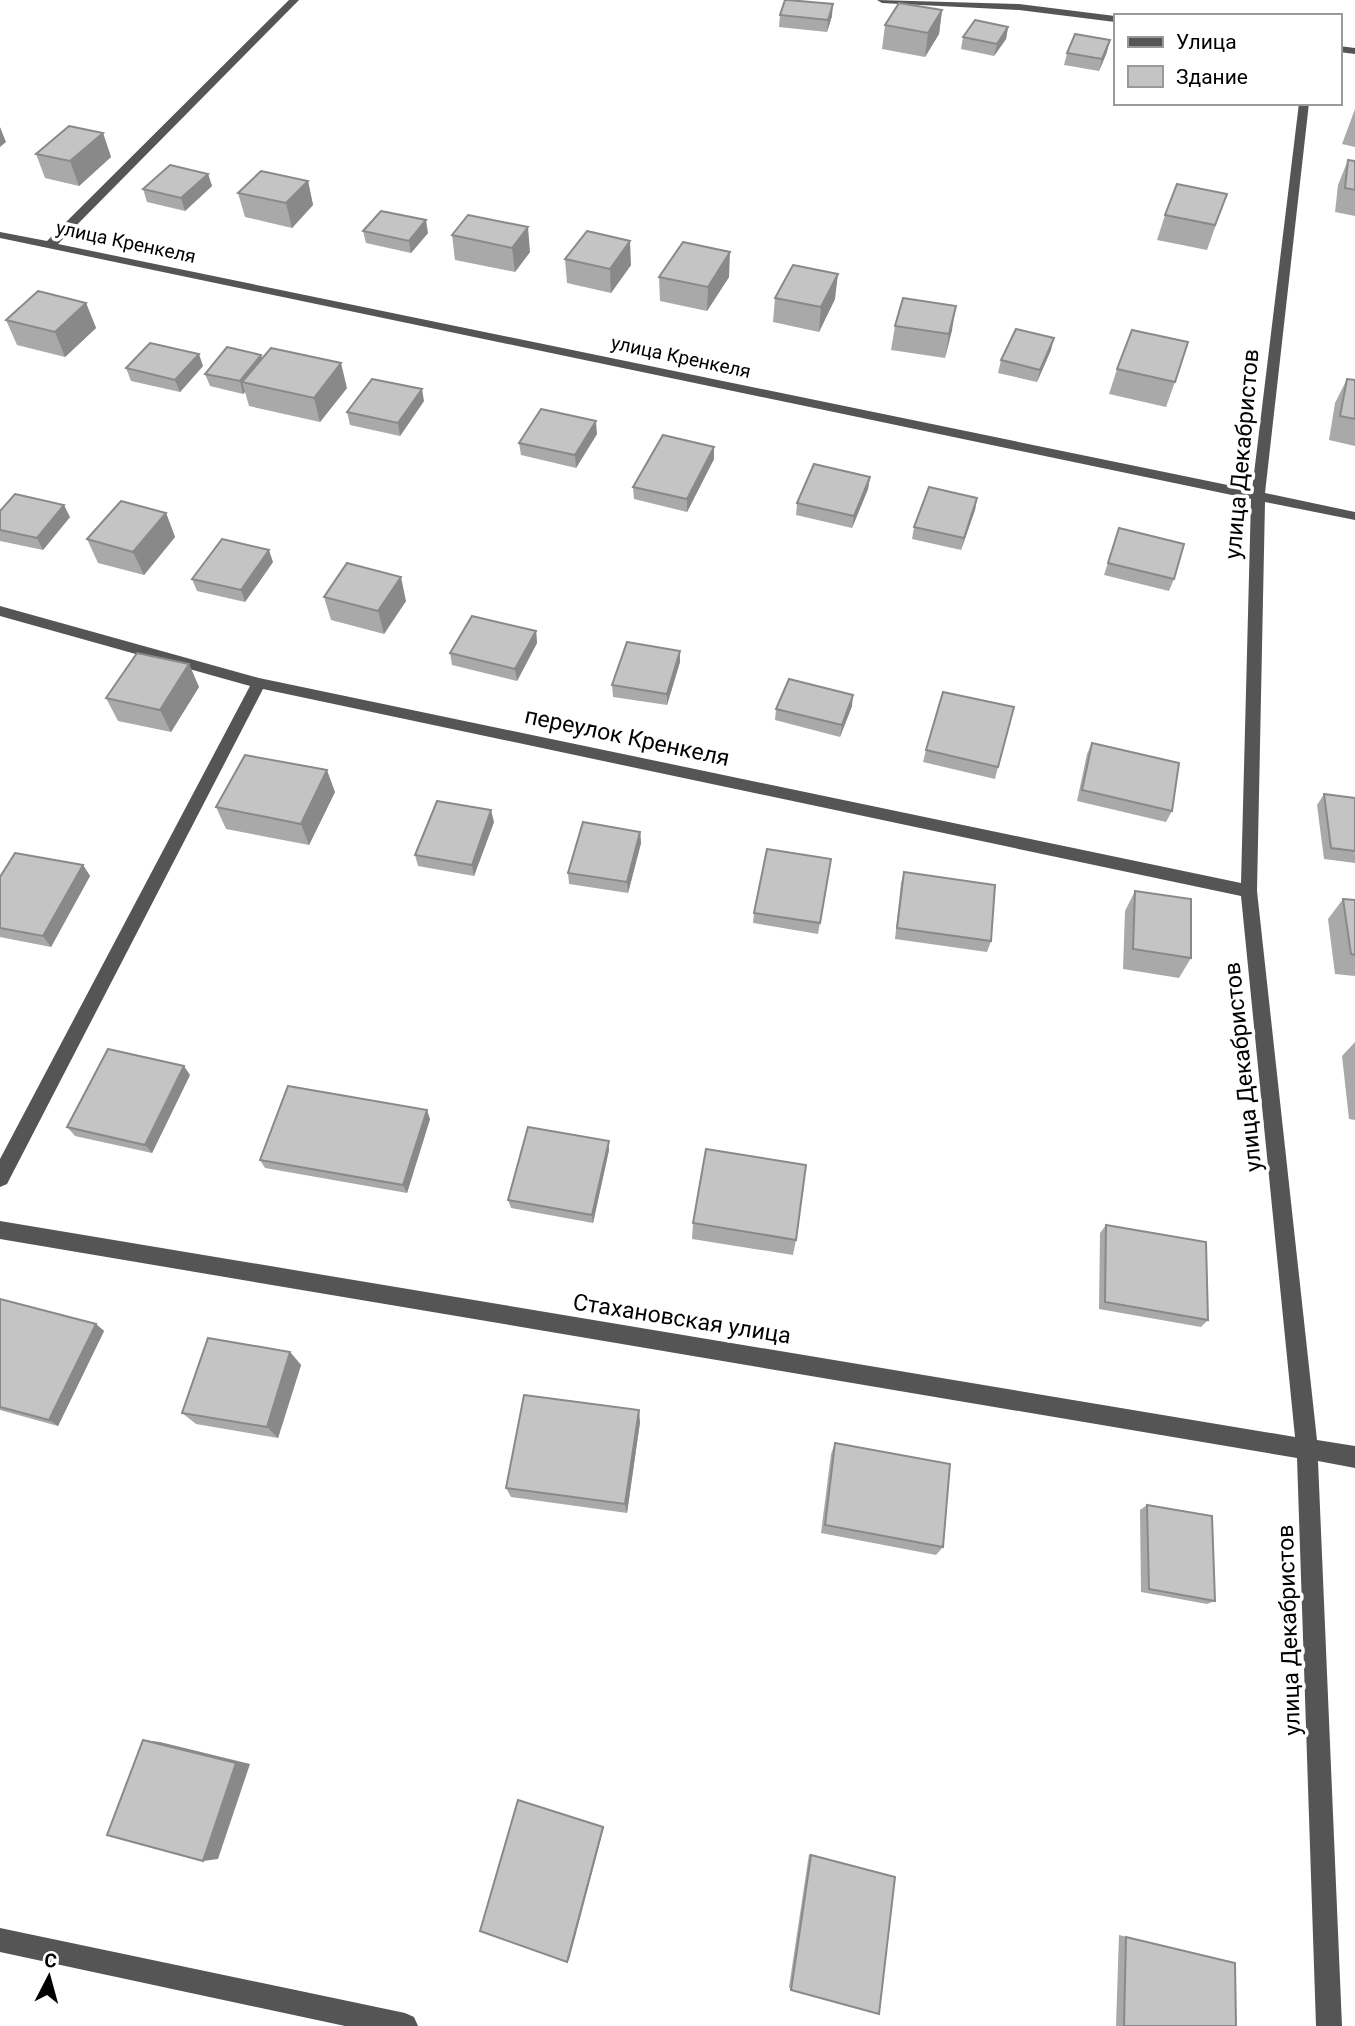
<svg xmlns="http://www.w3.org/2000/svg" width="1355" height="2026" font-family="Roboto,sans-serif">
	<rect width="100%" height="100%" fill="#fff"/>
	<g fill="none" stroke-linecap="round" stroke-linejoin="round">
		<g fill="#555" fill-rule="evenodd">
			<polygon points="289,0 299,0 58,244 1252,490 1299,103 1309,103 1265,493 1355,512 1355,520 1265,502 1257,891 1317,1440 1355,1446 1355,1468 1318,1461 1342,2026 1316,2026 1297,1458 0,1239 0,1221 1295,1437 1241,896 263,689 7,1184 0,1187 0,1159 250,686 0,616 0,606 259,678 1241,883 1251,499 0,238 0,232 47,241"/>
			<polygon points="877,0 1019,4 1115,16 1115,22 1019,10 882,3"/>
			<polygon points="1339,46 1355,48 1355,54 1339,52"/>
			<polygon points="0,1928 405,2013 414,2017 418,2026 345,2026 0,1952"/>
		</g>
	</g>
	<g fill="#a9a9a9">
		<polygon points="942,10 939,34 925,57 882,49 885,25"/>
		<polygon points="780,15 832,16 827,32 779,27"/>
		<polygon points="1008,27 1006,39 994,56 961,49 963,37"/>
		<polygon points="1107,52 1099,71 1064,65 1067,53"/>
		<polygon points="1355,109 1355,147 1342,144"/>
		<polygon points="103,133 111,157 79,186 45,178 36,154"/>
		<polygon points="1348,160 1355,161 1355,216 1335,212 1338,185"/>
		<polygon points="208,174 212,186 185,211 147,202 143,189"/>
		<polygon points="308,181 313,205 292,228 245,217 238,193"/>
		<polygon points="1227,194 1207,250 1157,240 1165,215"/>
		<polygon points="363,231 428,233 411,253 366,243"/>
		<polygon points="452,235 530,252 515,272 455,260"/>
		<polygon points="565,259 631,265 611,293 567,283"/>
		<polygon points="659,277 729,277 707,311 660,301"/>
		<polygon points="775,298 835,299 819,332 773,322"/>
		<polygon points="86,303 96,328 65,357 17,345 6,320"/>
		<polygon points="895,326 952,330 945,358 891,350"/>
		<polygon points="1051,350 1037,382 998,373 1001,360"/>
		<polygon points="261,355 262,358 347,388 320,422 249,406 245,392 243,394 210,386 205,374"/>
		<polygon points="203,366 180,392 131,381 126,368"/>
		<polygon points="1117,369 1175,382 1166,407 1109,394"/>
		<polygon points="1347,379 1355,380 1355,446 1329,440 1335,403"/>
		<polygon points="424,401 400,436 350,425 347,412"/>
		<polygon points="597,434 576,468 521,455 519,443"/>
		<polygon points="714,459 687,512 634,499 633,487"/>
		<polygon points="870,477 868,489 852,528 796,515 797,503"/>
		<polygon points="977,498 975,510 961,550 912,539 914,527"/>
		<polygon points="0,511 70,517 43,550 0,541"/>
		<polygon points="166,513 175,537 144,575 98,563 87,539"/>
		<polygon points="1119,528 1174,579 1169,591 1104,575"/>
		<polygon points="273,562 245,602 197,591 192,579"/>
		<polygon points="324,597 406,601 384,634 331,620"/>
		<polygon points="536,631 537,643 517,681 452,665 450,653"/>
		<polygon points="680,662 667,705 613,697 612,685"/>
		<polygon points="189,664 199,687 171,732 118,721 106,698"/>
		<polygon points="852,706 840,737 775,720 776,709"/>
		<polygon points="1092,743 1172,811 1166,822 1077,801 1087,754"/>
		<polygon points="926,750 998,767 995,779 923,762"/>
		<polygon points="335,792 309,845 226,829 216,807"/>
		<polygon points="1324,794 1355,798 1355,863 1324,859 1317,805"/>
		<polygon points="494,822 474,876 418,866 415,855"/>
		<polygon points="640,832 641,843 628,893 569,884 568,873"/>
		<polygon points="831,859 818,934 753,923 754,913"/>
		<polygon points="83,865 90,876 51,947 0,937 0,877"/>
		<polygon points="904,872 991,941 987,952 895,939 901,883"/>
		<polygon points="1135,891 1191,958 1179,978 1123,969 1125,911"/>
		<polygon points="1343,899 1355,900 1355,976 1335,974 1328,919"/>
		<polygon points="1355,1042 1355,1120 1349,1119 1342,1056"/>
		<polygon points="190,1075 152,1153 75,1136 67,1127"/>
		<polygon points="430,1119 407,1193 265,1168 260,1160"/>
		<polygon points="609,1150 593,1223 511,1208 508,1200"/>
		<polygon points="693,1223 796,1240 793,1255 692,1239"/>
		<polygon points="1106,1225 1208,1320 1201,1327 1099,1309 1100,1233"/>
		<polygon points="0,1299 96,1324 104,1331 58,1426 0,1410"/>
		<polygon points="290,1352 301,1365 278,1438 196,1424 182,1413"/>
		<polygon points="640,1422 627,1513 511,1497 506,1488"/>
		<polygon points="835,1443 943,1547 936,1555 821,1533 831,1454"/>
		<polygon points="1147,1505 1215,1601 1207,1604 1141,1592 1140,1510"/>
		<polygon points="809,1854 895,1877 791,1990 789,1987"/>
		<polygon points="1119,1935 1235,1963 1236,2026 1116,2026"/>
	</g>
	<g fill="#898989">
		<polygon points="833,4 832,16 827,32 828,20"/>
		<polygon points="942,10 939,34 925,57 928,33"/>
		<polygon points="1008,27 1006,39 994,56 997,44"/>
		<polygon points="1110,40 1107,52 1099,71 1102,59"/>
		<polygon points="0,127 6,142 0,147"/>
		<polygon points="103,133 111,157 79,186 70,161"/>
		<polygon points="208,174 212,186 185,211 181,198"/>
		<polygon points="308,181 313,205 292,228 286,203"/>
		<polygon points="426,220 428,233 411,253 409,241"/>
		<polygon points="528,227 530,252 515,272 512,248"/>
		<polygon points="630,241 631,265 611,293 610,269"/>
		<polygon points="730,252 729,277 707,311 708,287"/>
		<polygon points="838,274 835,299 819,332 821,307"/>
		<polygon points="86,303 96,328 65,357 55,332"/>
		<polygon points="956,306 952,330 945,358 949,334"/>
		<polygon points="1054,338 1051,350 1037,382 1040,370"/>
		<polygon points="199,354 203,366 180,392 175,380"/>
		<polygon points="261,355 264,367 242,382 245,392 243,394 240,381"/>
		<polygon points="341,363 347,388 320,422 314,398"/>
		<polygon points="422,389 424,401 400,436 398,423"/>
		<polygon points="596,421 597,434 576,468 575,455"/>
		<polygon points="714,447 714,459 687,512 687,499"/>
		<polygon points="870,477 868,489 852,528 854,516"/>
		<polygon points="977,498 975,510 961,550 964,538"/>
		<polygon points="64,505 70,517 43,550 37,538"/>
		<polygon points="166,513 175,537 144,575 133,552"/>
		<polygon points="269,550 273,562 245,602 241,590"/>
		<polygon points="401,577 406,601 384,634 378,611"/>
		<polygon points="536,631 537,643 517,681 515,669"/>
		<polygon points="680,651 680,662 667,705 667,694"/>
		<polygon points="189,664 199,687 171,732 160,710"/>
		<polygon points="853,695 852,706 840,737 842,725"/>
		<polygon points="327,770 335,792 309,845 301,824"/>
		<polygon points="491,810 494,822 474,876 472,865"/>
		<polygon points="640,832 641,843 628,893 627,882"/>
		<polygon points="83,865 90,876 51,947 43,936"/>
		<polygon points="184,1066 190,1075 152,1153 145,1145"/>
		<polygon points="427,1110 430,1119 407,1193 403,1185"/>
		<polygon points="609,1141 609,1150 593,1223 592,1215"/>
		<polygon points="96,1324 104,1331 58,1426 49,1420"/>
		<polygon points="290,1352 301,1365 278,1438 267,1427"/>
		<polygon points="639,1410 640,1422 627,1513 625,1504"/>
		<polygon points="143,1740 160,1742 250,1764 218,1859 203,1861"/>
		<polygon points="518,1800 604,1827 569,1960 567,1962"/>
	</g>
	<g fill="#c4c4c4" stroke="#898989" stroke-width="2">
		<polygon points="785,0 788,0 833,4 828,20 780,15"/>
		<polygon points="899,3 942,10 928,33 885,25"/>
		<polygon points="975,20 1008,27 997,44 963,37"/>
		<polygon points="1075,34 1110,40 1102,59 1067,53"/>
		<polygon points="69,126 103,133 70,161 36,154"/>
		<polygon points="1348,160 1355,161 1355,190 1345,188"/>
		<polygon points="170,165 208,174 181,198 143,189"/>
		<polygon points="261,171 308,181 286,203 238,193"/>
		<polygon points="1177,184 1227,194 1215,225 1165,215"/>
		<polygon points="381,211 426,220 409,241 363,231"/>
		<polygon points="468,215 528,227 512,248 452,235"/>
		<polygon points="587,231 630,241 610,269 565,259"/>
		<polygon points="683,242 730,252 708,287 659,277"/>
		<polygon points="793,265 838,274 821,307 775,298"/>
		<polygon points="38,291 86,303 55,332 6,320"/>
		<polygon points="903,298 956,306 949,334 895,326"/>
		<polygon points="1016,329 1054,338 1040,370 1001,360"/>
		<polygon points="1132,330 1188,342 1175,382 1117,369"/>
		<polygon points="150,343 199,354 175,380 126,368"/>
		<polygon points="227,347 261,355 240,381 205,374"/>
		<polygon points="271,348 341,363 314,398 242,382"/>
		<polygon points="372,379 422,389 398,423 347,412"/>
		<polygon points="1347,379 1355,380 1355,419 1340,416"/>
		<polygon points="541,409 596,421 575,455 519,443"/>
		<polygon points="663,435 714,447 687,499 633,487"/>
		<polygon points="814,464 870,477 854,516 797,503"/>
		<polygon points="929,487 977,498 964,538 914,527"/>
		<polygon points="15,494 64,505 37,538 0,530 0,511"/>
		<polygon points="121,501 166,513 133,552 87,539"/>
		<polygon points="1119,528 1184,544 1174,579 1108,563"/>
		<polygon points="222,539 269,550 241,590 192,579"/>
		<polygon points="347,563 401,577 378,611 324,597"/>
		<polygon points="472,616 536,631 515,669 450,653"/>
		<polygon points="627,642 680,651 667,694 612,685"/>
		<polygon points="137,653 189,664 160,710 106,698"/>
		<polygon points="789,679 853,695 842,725 776,709"/>
		<polygon points="943,692 1014,707 998,767 926,750"/>
		<polygon points="1092,743 1179,763 1172,811 1082,790"/>
		<polygon points="245,755 327,770 301,824 216,807"/>
		<polygon points="1324,794 1355,798 1355,851 1331,848"/>
		<polygon points="437,801 491,810 472,865 415,855"/>
		<polygon points="583,822 640,832 627,882 568,873"/>
		<polygon points="767,849 831,859 820,923 754,913"/>
		<polygon points="15,853 83,865 43,936 0,928 0,877"/>
		<polygon points="904,872 995,885 991,941 897,928"/>
		<polygon points="1135,891 1191,899 1191,958 1133,949"/>
		<polygon points="1343,899 1355,900 1355,955 1351,954"/>
		<polygon points="108,1049 184,1066 145,1145 67,1127"/>
		<polygon points="288,1086 427,1110 403,1185 260,1160"/>
		<polygon points="528,1127 609,1141 592,1215 508,1200"/>
		<polygon points="706,1149 806,1165 796,1240 693,1223"/>
		<polygon points="1106,1225 1206,1242 1208,1320 1105,1302"/>
		<polygon points="0,1299 96,1324 49,1420 0,1407"/>
		<polygon points="208,1338 290,1352 267,1427 182,1413"/>
		<polygon points="524,1395 639,1410 625,1504 506,1488"/>
		<polygon points="835,1443 950,1464 943,1547 825,1525"/>
		<polygon points="1147,1505 1212,1516 1215,1601 1149,1589"/>
		<polygon points="143,1740 236,1763 203,1861 107,1835"/>
		<polygon points="518,1800 603,1827 567,1962 480,1931"/>
		<polygon points="811,1855 895,1877 879,2014 791,1990"/>
		<polygon points="1126,1937 1235,1963 1236,2026 1124,2026"/>
	</g>
	<g text-anchor="middle" dominant-baseline="central" stroke-width="7" stroke-linejoin="round" paint-order="stroke">
		<g font-size="19" fill="#000" stroke="#fff">
			<text transform="translate(126 242) rotate(12)">улица Кренкеля</text>
			<text transform="translate(681 357) rotate(12)">улица Кренкеля</text>
		</g>
		<g font-size="23" fill="#000" stroke="#fff">
			<text transform="translate(1242 454) rotate(-85)">улица Декабристов</text>
			<text transform="translate(627 737) rotate(12)">переулок Кренкеля</text>
			<text transform="translate(1243 1067) rotate(-96)">улица Декабристов</text>
			<text transform="translate(682 1319) rotate(9)">Стахановская улица</text>
			<text transform="translate(1289 1630) rotate(-92)">улица Декабристов</text>
		</g>
	</g>
	<rect x="1114" y="14" width="228" height="91" fill="#ffffff" stroke="#999999" stroke-width="2"/>
	<rect x="1128" y="37" width="35" height="10" fill="#555555" stroke="#999999" stroke-width="2"/>
	<text x="1176" y="49" font-size="21" fill="#000000">Улица</text>
	<rect x="1128" y="66" width="35" height="21" fill="#c4c4c4" stroke="#999999" stroke-width="2"/>
	<text x="1176" y="84" font-size="21" fill="#000000">Здание</text>
	<g transform="translate(49 1977) rotate(6)" stroke="#ffffff" stroke-width="5" paint-order="stroke">
	<path d="M0-5L12 26L0 18L-12 26Z" fill="#000000"/>
	<text y="-10" font-size="19" font-weight="bold" text-anchor="middle" fill="#000000">С</text>
	</g>
</svg>
